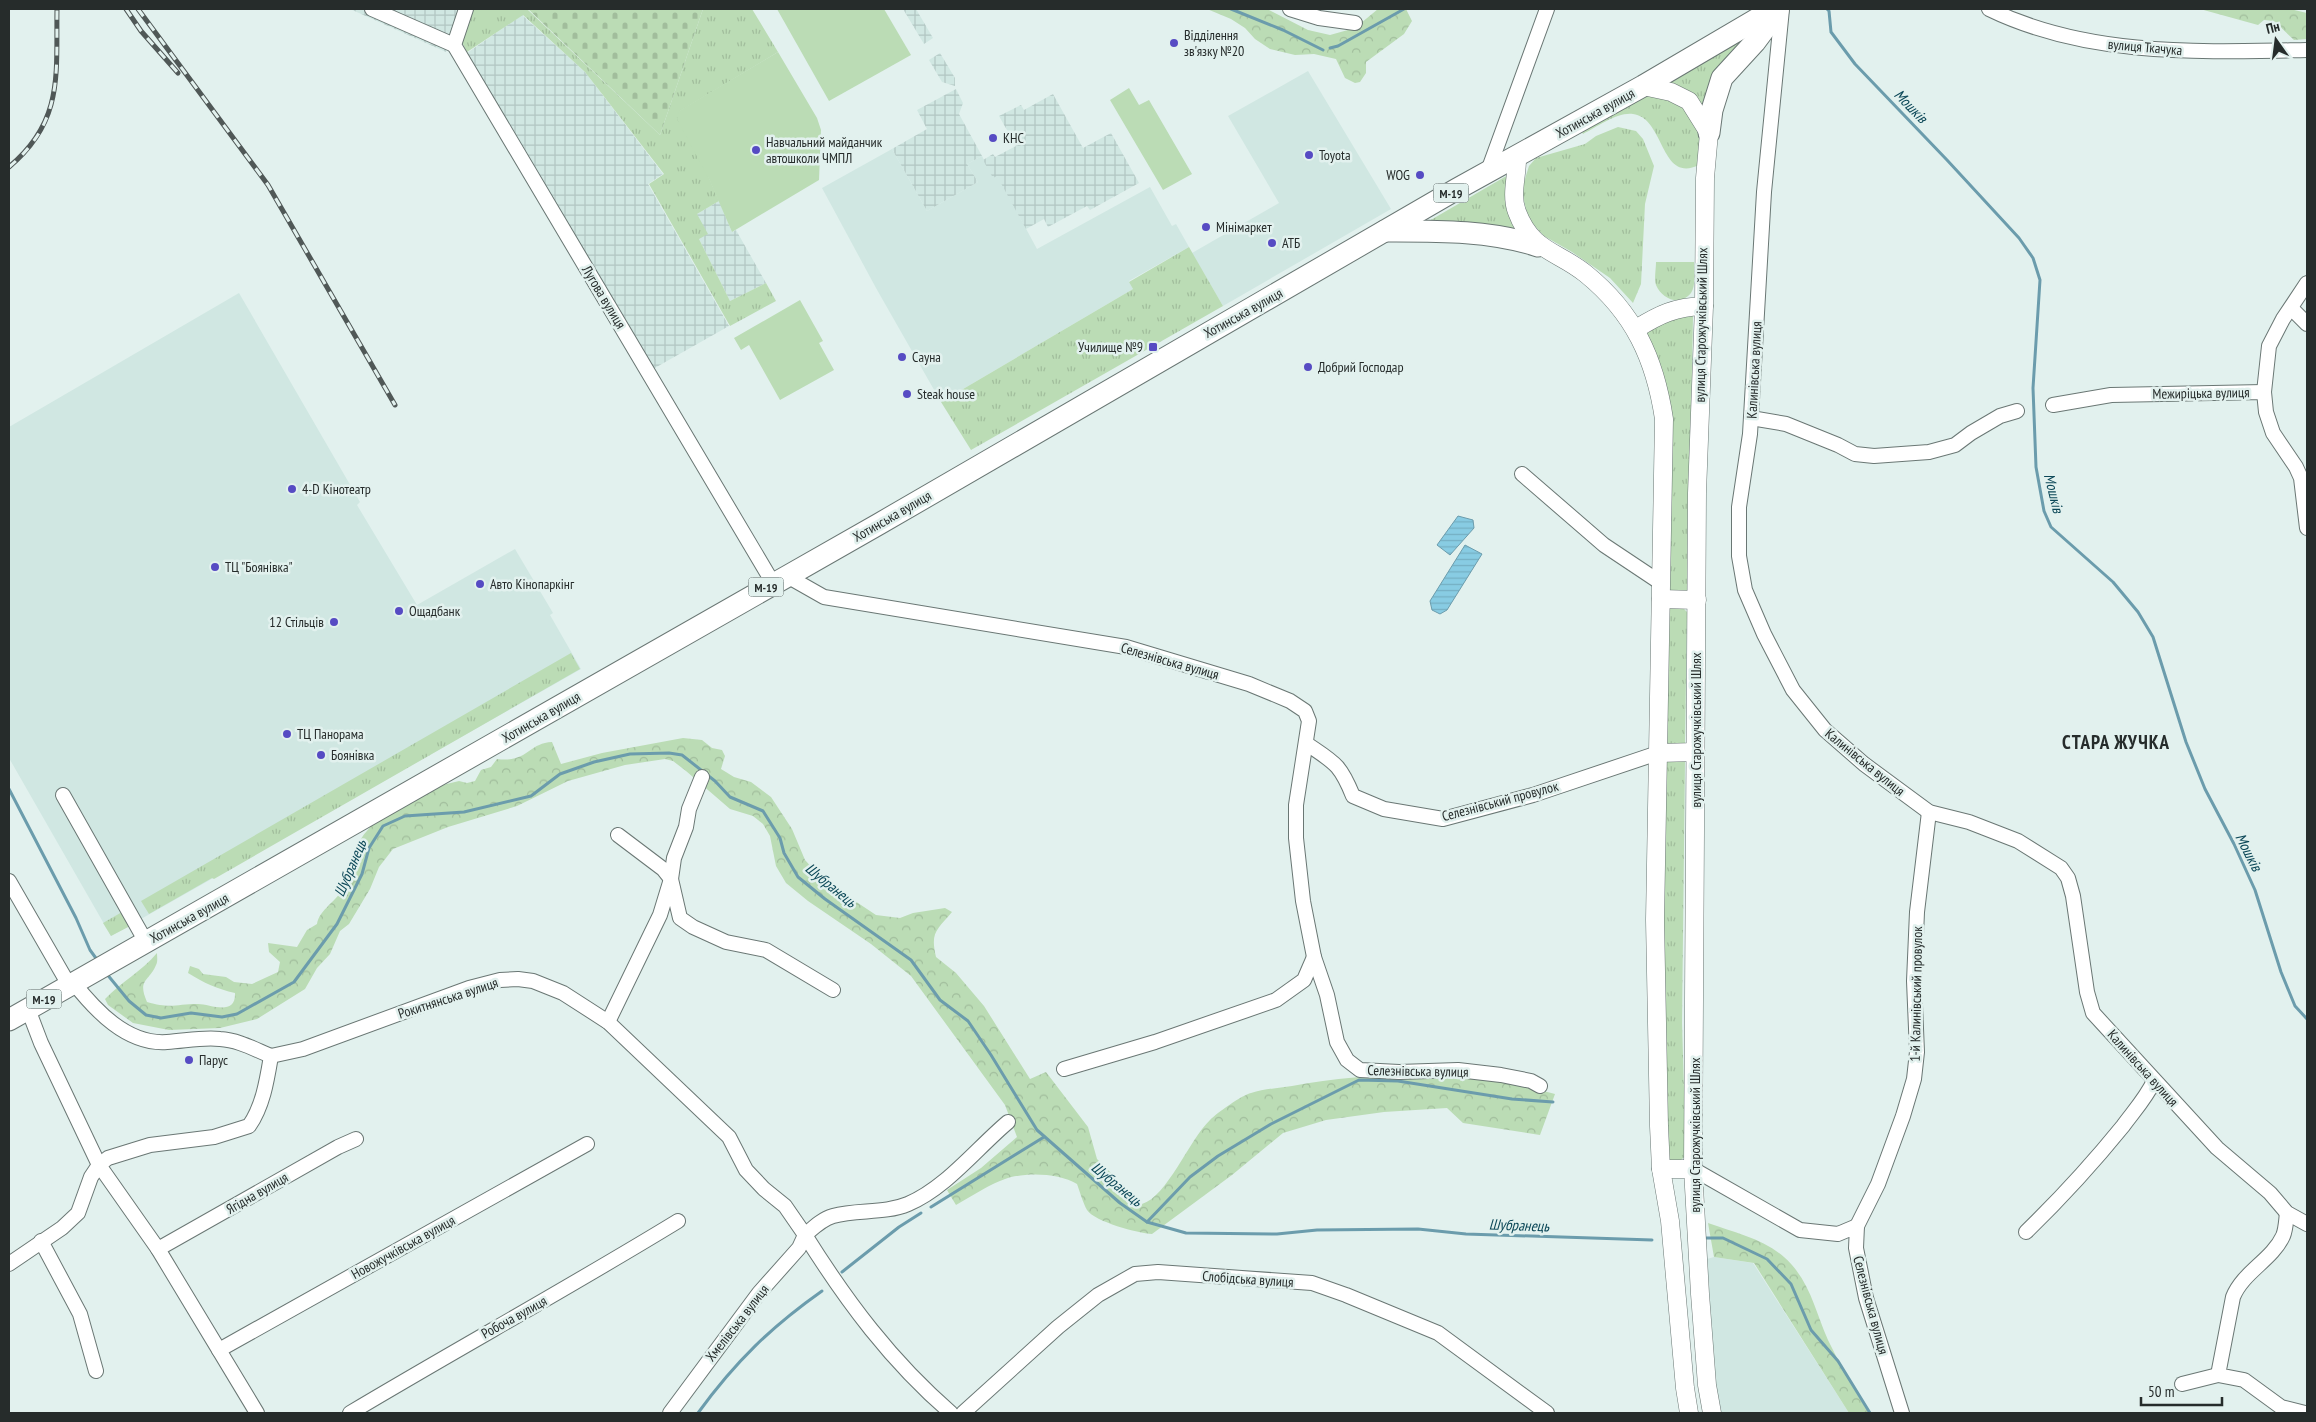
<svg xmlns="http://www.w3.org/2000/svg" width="2316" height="1422" font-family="'PT Sans Narrow',sans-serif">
	<defs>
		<pattern id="industrial-grid" width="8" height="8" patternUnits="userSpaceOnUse" patternTransform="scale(1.25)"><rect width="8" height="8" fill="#d0e7e2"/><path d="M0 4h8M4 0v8" fill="none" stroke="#b2c6c2"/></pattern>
		<pattern id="grass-tufts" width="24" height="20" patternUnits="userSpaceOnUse" patternTransform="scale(1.25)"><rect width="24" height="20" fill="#bbdcb5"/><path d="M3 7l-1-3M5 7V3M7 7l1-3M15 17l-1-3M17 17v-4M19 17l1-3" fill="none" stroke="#a1bd9c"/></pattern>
		<pattern id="forest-crowns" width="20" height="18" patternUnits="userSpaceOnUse" patternTransform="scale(1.25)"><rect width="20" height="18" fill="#bbdcb5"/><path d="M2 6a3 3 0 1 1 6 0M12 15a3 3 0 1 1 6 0" fill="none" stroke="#a1bd9c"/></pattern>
		<pattern id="cemetery-stones" width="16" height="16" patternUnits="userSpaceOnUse" patternTransform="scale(1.25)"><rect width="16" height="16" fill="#bbdcb5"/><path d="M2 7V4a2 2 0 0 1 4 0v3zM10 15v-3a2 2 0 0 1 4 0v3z" fill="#a1bd9c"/></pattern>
		<pattern id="water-rules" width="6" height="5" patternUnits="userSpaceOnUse" patternTransform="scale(1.25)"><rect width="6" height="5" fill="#88cce3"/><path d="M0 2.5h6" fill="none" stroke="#75afc3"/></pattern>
	</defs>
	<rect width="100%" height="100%" fill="#e2f1ee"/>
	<g fill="#d0e7e2">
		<polygon points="1308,71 1391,209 1223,306 1192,253 1279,203 1228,116"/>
		<polygon points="892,149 927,211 978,182 967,164 982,156 993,177 997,175 1037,249 1150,187 1172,226 1176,224 1189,247 1129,281 1133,289 941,402 876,288 822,188"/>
		<polygon points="239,293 356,495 360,502 357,505 417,605 515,549 553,613 550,615 581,669 111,936 9,758 9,427"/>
		<polygon points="1714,1257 1753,1263 1849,1413 1709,1413 1693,1263"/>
	</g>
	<g fill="url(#industrial-grid)">
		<polygon points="350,9 461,9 446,52"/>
		<polygon points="903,9 916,9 933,38 924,44"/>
		<polygon points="522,15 585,72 663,174 648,184 729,326 653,369 467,53"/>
		<polygon points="940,53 955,78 955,86 942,82 929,60"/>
		<polygon points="956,89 963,103 959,114 982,156 967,164 978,182 927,211 892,149 927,129 917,110"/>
		<polygon points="1053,94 1083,148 1111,133 1139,183 1090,210 1087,206 1048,227 1044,219 1026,229 997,176 993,178 983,160 993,154 995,157 1016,146 999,116 1021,105 1024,110"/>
		<polygon points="719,201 732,232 736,230 766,283 730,301 699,239 697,214"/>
	</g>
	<g fill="url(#grass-tufts)">
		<polygon points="470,9 527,9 660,135 703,9 752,9 778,52 680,111 719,201 697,214 708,234 699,239 730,301 766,283 776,301 730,326 649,184 664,174 585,72 523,15 467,52 461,40"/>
		<polygon points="1743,39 1705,112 1662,84"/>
		<path d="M1655,95C1691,105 1706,127 1699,165C1660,184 1665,118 1633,114C1617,112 1597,127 1583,134L1581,130L1645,96Z"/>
		<polygon points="1618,127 1636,131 1643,139 1654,166 1645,204 1641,284 1633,303 1610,278 1572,252 1544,236 1532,223 1526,210 1523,196 1523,185 1529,166 1536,158 1585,144 1596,136"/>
		<path d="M1508,175C1503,198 1512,214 1521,234L1429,221Z"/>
		<polygon points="1189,247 1223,306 971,450 941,402 1133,289 1129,282"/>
		<path d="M1656,262H1694C1694,272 1696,286 1691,293C1680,307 1662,299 1656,285C1654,279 1656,269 1656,262Z"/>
		<polygon points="1689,313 1693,316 1688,592 1674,594 1666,588 1668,488 1647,333 1655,325"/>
		<polygon points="1671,608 1683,608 1687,612 1685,743 1673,746 1664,743 1666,611"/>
		<polygon points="571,653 580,669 214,879 212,878 149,914 141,901"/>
		<path d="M1663,761H1685L1682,1023L1686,1154C1682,1161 1678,1163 1670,1161L1666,1154L1661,1077Z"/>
		<polygon points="122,912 130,926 111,936 103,923"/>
	</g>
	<g fill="url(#forest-crowns)">
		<polygon points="1207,9 1267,9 1308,30 1330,35 1355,28 1378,9 1406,9 1412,21 1404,34 1366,62 1366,73 1360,82 1355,83 1345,78 1336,59 1314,54 1295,55 1270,49 1255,39 1245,28 1231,19"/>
		<polygon points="2200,9 2290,9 2307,13 2307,39 2294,40 2274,21 2264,20 2258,25"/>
		<path d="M683,738L702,740L712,748L722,750L725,756L721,769L734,777L751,782L771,797L792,829L805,860L826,883L858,903L876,915L900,918L913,913L945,908L952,912C937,930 930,932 936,957L956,973L984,1006L1030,1079L1046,1072L1088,1127L1097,1159L1142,1204C1167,1197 1189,1140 1210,1120C1217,1113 1242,1095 1251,1093C1264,1089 1278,1088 1292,1086C1358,1074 1426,1071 1492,1079C1513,1081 1535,1089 1555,1094L1540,1135L1463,1123L1447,1108L1384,1112L1326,1120L1283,1133L1232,1175L1152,1234C1138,1233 1095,1222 1087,1210C1083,1203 1080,1192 1077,1184C1059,1173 1025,1172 1005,1179C988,1185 972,1196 956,1205L947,1190L981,1168L1017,1137L1005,1105L911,976L871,944L808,901L786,883L776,866L770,836L763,824L753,816L730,809L686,771L673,761L665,759L625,765L568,781L517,806L448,827L393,849L379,867L370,889L349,924L340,931L330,954L317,968L305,989L257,1019L220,1028L169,1030L133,1023L108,1005L105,999C121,982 142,971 157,953C157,956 158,962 156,965C149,982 137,979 147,1002C171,1009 176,1004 198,1004C210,1004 236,1017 235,993C217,989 204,983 188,973L190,966L199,969L203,974L226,977L234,982L252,984L278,972L280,962L269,952L268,943L297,947L307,930L317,924C319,910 337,901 344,887C352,873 353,858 359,843C362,835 370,828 375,821L426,789L459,781L467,783L475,781L481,770L491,767L497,759C528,763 528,743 552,742L561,764L602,753Z"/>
		<path d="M1708,1223C1733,1232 1764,1239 1784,1257C1810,1280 1815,1311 1828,1340C1840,1365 1854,1390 1869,1413H1849L1754,1263L1714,1257Z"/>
	</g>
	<polygon fill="url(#cemetery-stones)" points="528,9 703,9 660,135"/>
	<g fill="#bbdcb5">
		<polygon points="777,9 884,9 911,55 829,101"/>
		<polygon points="778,52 817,118 821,130 819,180 732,232 709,179 677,119 679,111"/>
		<polygon points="1129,88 1139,105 1149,100 1192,174 1163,190 1110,100"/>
		<polygon points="800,300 823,341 819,343 834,370 780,400 749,345 741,350 734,338"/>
	</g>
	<g fill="url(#water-rules)" stroke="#6b9cac">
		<polygon points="1458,516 1473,520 1474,528 1450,555 1437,545"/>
		<polygon points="1465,545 1482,554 1447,610 1440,614 1432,610 1430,601"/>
	</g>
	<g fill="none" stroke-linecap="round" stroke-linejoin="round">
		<g stroke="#6b9cac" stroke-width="3">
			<polyline points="1231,9 1283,30 1323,50"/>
			<polyline points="1827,9 1829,11 1831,32 1855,64 1947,160 2019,238 2033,258 2040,280 2033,388 2036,467 2044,511 2051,527 2113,582 2138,612 2153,637 2186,742 2205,789 2234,844 2255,890 2281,972 2295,1006 2307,1019"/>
			<polyline points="1330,48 1338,46 1404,9"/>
			<polyline points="9,789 76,918 90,950 98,961"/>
			<polyline points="106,973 129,1001 146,1015 161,1018 191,1013 222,1017 237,1014 294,982 337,924 362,874 369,848 383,826 405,816 464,812 531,796 560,774 594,762 630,754 669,753 682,755 715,781 730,797 763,811 780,838 784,853 798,877 825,899 911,960 940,1000 968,1021 991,1055 1037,1130 1120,1203 1147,1222 1186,1233 1277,1234 1317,1230 1418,1229 1466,1234 1652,1240"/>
			<polyline points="931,1207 1044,1137"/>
			<polyline points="1147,1222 1190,1177 1218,1156 1271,1124 1359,1080 1398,1081 1512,1099 1553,1102"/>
			<polyline points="1705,1238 1723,1238 1767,1259 1791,1284 1811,1330 1838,1361 1870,1413"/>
			<polyline points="842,1272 899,1227 921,1213"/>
			<path d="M698,1413C735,1362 771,1327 822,1291"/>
		</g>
		<g stroke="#6a7774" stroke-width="16">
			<g id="minor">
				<polyline points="372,9 454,45"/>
				<polyline points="466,9 454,45 773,583"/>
				<polyline points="1290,9 1319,18 1355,23"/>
				<polyline points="1782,9 1764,192 1750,434 1739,507 1739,556 1745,590 1764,634 1793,690 1825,730 1864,764 1929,812 1969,822 2018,841 2061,868 2068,878 2073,896 2087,992 2093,1013 2217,1148 2270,1193 2287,1213 2307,1224"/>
				<path d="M1989,9C2088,57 2200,52 2307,50"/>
				<polyline points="1488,171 1547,9"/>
				<polyline points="2291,308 2307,324"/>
				<polyline points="2264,392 2269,346 2283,319 2307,283"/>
				<polyline points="2053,405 2111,395 2264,392 2266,412 2273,433 2296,467 2301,478 2307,528"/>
				<polyline points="1751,418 1786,424 1838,445 1855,454 1874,456 1929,452 1955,445 1971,433 2000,416 2017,411"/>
				<polyline points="1522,474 1604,545 1661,583"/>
				<polyline points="787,576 824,597 1126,647 1249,684 1290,701 1305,711 1309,721 1296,805 1296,838 1303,901 1314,957 1327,995 1337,1042 1347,1060 1360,1070 1399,1072 1458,1070 1501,1075 1531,1081 1540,1086"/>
				<path d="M1307,744C1335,763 1340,764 1353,796L1384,809L1443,819L1533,795L1658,753"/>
				<polyline points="63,795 146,942"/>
				<polyline points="618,835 663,869 671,879 680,918 693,927 726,942 766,950 833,990"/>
				<polyline points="9,881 69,985"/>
				<path d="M73,982C95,1010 127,1045 167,1042C185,1041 202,1037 220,1039C238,1040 254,1049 271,1056"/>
				<polyline points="28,1009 41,1043 99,1165 158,1249 257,1413"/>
				<polyline points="608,1022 660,915 671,879 674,858 686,827 689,809 702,777"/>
				<polyline points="1064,1069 1155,1042 1276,1000 1304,980 1314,957"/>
				<polyline points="1693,1169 1800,1230 1838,1234 1857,1226 1856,1248 1866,1298 1902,1413"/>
				<path d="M2287,1213C2286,1220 2286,1229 2283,1236C2272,1260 2243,1272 2233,1297L2218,1375L2244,1380L2281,1407L2305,1413"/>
				<polyline points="1857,1226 1878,1184 1903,1116 1914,1079 1917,1052 1914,981 1917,912 1929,812"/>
				<path d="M2026,1232C2061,1198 2093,1163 2123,1126C2134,1111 2146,1098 2154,1081"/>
				<path d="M805,1235C847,1302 891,1361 951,1413"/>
				<polyline points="41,1241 80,1314 96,1371"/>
				<polyline points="158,1249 338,1147 356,1139"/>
				<path d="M9,1264L62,1228L78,1213L91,1177L99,1165L108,1158L150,1145L214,1137L249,1126C263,1106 267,1080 271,1056L303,1049L469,988L500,980L518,979L533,981L563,993L608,1022L729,1137L746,1170L764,1189L785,1206L805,1235C813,1228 822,1219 833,1216C857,1209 884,1214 908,1204C946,1188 977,1148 1008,1122"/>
				<polyline points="219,1350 587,1144"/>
				<polyline points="2182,1384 2218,1375"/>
				<path d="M350,1413C459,1348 570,1287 678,1221"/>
				<polyline points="670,1413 759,1293 799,1248 805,1235"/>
				<polyline points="963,1413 1058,1327 1098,1295 1135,1274 1158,1272 1312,1283 1346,1295 1438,1333 1547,1413"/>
			</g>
		</g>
		<g stroke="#6a7774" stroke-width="19">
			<g id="major">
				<polyline points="1643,86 1671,92 1689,101 1709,133 1705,178 1704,306 1697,493 1693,1169 1700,1294 1707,1385 1712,1413"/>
				<path d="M1517,155C1518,174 1510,194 1517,212C1532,252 1558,251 1586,274C1634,313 1655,359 1664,419L1655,920L1659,1126L1661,1169L1670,1221L1685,1388L1689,1413"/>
				<path d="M1636,329C1660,314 1675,307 1704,306"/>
				<polyline points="1661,599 1697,600"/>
				<polyline points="1658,753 1696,752"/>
				<polyline points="1661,1169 1693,1169"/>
			</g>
		</g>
		<g stroke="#6a7774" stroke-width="23">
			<g id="highway">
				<polyline points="1709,133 1712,110 1722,78 1755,42 1778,11"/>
				<path d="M1385,231C1435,231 1489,230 1538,246"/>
				<polyline points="9,1020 879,524 1457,189 1643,86 1774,9"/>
			</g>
		</g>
		<use href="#minor" stroke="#fff" stroke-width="14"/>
		<use href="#major" stroke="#fff" stroke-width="18"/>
		<use href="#highway" stroke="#fff" stroke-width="21"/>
		<g stroke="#505857" stroke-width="5">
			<g id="rail">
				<polyline points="126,9 141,31 178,73"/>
				<polyline points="138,9 268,185 395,405"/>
				<path d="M9,167C64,121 56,74 57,9"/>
			</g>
		</g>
		<use href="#rail" stroke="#e2f1ee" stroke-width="3" stroke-dasharray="9" stroke-linecap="butt"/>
	</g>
	<g fill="#564bc3" stroke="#e2f1ee" stroke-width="2">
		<circle cx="1174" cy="43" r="5"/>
		<circle cx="993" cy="138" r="5"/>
		<circle cx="756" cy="150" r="5"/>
		<circle cx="1309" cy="155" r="5"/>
		<circle cx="1420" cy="175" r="5"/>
		<circle cx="1206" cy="227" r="5"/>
		<circle cx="1272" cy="243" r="5"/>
		<rect x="1148" y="342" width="10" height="10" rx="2.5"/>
		<circle cx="902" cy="357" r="5"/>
		<circle cx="1308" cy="367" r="5"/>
		<circle cx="907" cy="394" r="5"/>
		<circle cx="292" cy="489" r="5"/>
		<circle cx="215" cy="567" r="5"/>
		<circle cx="480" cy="584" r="5"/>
		<circle cx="399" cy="611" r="5"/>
		<circle cx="334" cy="622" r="5"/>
		<circle cx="287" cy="734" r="5"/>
		<circle cx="321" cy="755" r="5"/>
		<circle cx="189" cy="1060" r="5"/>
	</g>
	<g text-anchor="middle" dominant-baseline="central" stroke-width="5" stroke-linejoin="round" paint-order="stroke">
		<g fill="#e2f1ee" stroke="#5e6766" stroke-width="1">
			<rect x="1433.5" y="183.5" width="35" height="19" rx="4"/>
			<rect x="748.5" y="577.5" width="35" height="19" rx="4"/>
			<rect x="26.5" y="989.5" width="35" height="19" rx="4"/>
		</g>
		<g font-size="12" font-weight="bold" fill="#262c2b">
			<text x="1451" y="193">М-19</text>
			<text x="766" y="587">М-19</text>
			<text x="44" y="999">М-19</text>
		</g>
		<g font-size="14" fill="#262c2b" stroke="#e2f1ee" text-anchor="start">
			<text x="1184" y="35">Відділення<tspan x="1184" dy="16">зв'язку №20</tspan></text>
			<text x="1003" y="138">КНС</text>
			<text x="766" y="142">Навчальний майданчик<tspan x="766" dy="16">автошколи ЧМПЛ</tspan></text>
			<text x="1319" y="155">Toyota</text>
			<text x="1410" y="175" text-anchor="end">WOG</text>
			<text x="1216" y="227">Мінімаркет</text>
			<text x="1282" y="243">АТБ</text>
			<text x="1143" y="347" text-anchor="end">Училище №9</text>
			<text x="912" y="357">Сауна</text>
			<text x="1318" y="367">Добрий Господар</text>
			<text x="917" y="394">Steak house</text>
			<text x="302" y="489">4-D Кінотеатр</text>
			<text x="225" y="567">ТЦ "Боянівка"</text>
			<text x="490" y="584">Авто Кінопаркінг</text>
			<text x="409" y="611">Ощадбанк</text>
			<text x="324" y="622" text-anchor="end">12 Стільців</text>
			<text x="297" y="734">ТЦ Панорама</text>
			<text x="331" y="755">Боянівка</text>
			<text x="199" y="1060">Парус</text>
		</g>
		<g font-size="14" fill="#262c2b" stroke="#e2f1ee">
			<text transform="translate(2145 47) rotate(5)">вулиця Ткачука</text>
			<text transform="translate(1595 113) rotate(-29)">Хотинська вулиця</text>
			<text transform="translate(604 297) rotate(59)">Лугова вулиця</text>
			<text transform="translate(1243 313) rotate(-29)">Хотинська вулиця</text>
			<text transform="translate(1701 325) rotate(-89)">вулиця Старожучківський Шлях</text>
			<text transform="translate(1754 370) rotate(-87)">Калинівська вулиця</text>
			<text transform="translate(2201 393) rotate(-1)">Межиріцька вулиця</text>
			<text transform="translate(892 516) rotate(-30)">Хотинська вулиця</text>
			<text transform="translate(1170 661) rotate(16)">Селезнівська вулиця</text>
			<text transform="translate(541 717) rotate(-30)">Хотинська вулиця</text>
			<text transform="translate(1696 730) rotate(-90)">вулиця Старожучківський Шлях</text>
			<text transform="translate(1865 762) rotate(39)">Калинівська вулиця</text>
			<text transform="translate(1500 801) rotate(-15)">Селезнівський провулок</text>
			<text transform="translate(189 918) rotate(-29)">Хотинська вулиця</text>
			<text transform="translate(1916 994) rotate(-89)">1-й Калинівський провулок</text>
			<text transform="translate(448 998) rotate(-18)">Рокитнянська вулиця</text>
			<text transform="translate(2143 1068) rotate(48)">Калинівська вулиця</text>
			<text transform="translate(1418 1071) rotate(1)">Селезнівська вулиця</text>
			<text transform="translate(1695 1135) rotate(-90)">вулиця Старожучківський Шлях</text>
			<text transform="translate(257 1193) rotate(-30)">Ягідна вулиця</text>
			<text transform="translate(403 1247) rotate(-29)">Новожучківська вулиця</text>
			<text transform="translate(1248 1279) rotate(4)">Слобідська вулиця</text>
			<text transform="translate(1871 1305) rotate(75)">Селезнівська вулиця</text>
			<text transform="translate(514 1317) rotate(-29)">Робоча вулиця</text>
			<text transform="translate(737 1323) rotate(-52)">Хмелівська вулиця</text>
		</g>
		<g font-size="15" font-style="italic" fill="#0b4757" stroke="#e2f1ee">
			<text transform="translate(1911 106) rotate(46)">Мошків</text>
			<text transform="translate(2054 493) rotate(76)">Мошків</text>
			<text transform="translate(2249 852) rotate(63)">Мошків</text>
			<text transform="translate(350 868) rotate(-67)">Шубранець</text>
			<text transform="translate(831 885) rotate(39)">Шубранець</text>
			<text transform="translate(1117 1184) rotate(39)">Шубранець</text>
			<text transform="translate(1519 1225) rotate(2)">Шубранець</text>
		</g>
		<g font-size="19" font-weight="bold" letter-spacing="1" fill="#262c2b" stroke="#e2f1ee">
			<text x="2116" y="742">СТАРА ЖУЧКА</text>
		</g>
	</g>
	<rect width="2316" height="1422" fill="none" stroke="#262c2b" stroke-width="20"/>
	<g transform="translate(2276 40) rotate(346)" stroke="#e2f1ee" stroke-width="4" paint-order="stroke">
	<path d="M0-4L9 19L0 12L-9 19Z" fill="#262c2b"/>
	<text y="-8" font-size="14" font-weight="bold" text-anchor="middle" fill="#262c2b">Пн</text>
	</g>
	<path d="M2141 1397v8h81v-8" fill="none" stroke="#262c2b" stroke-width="2.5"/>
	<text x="2148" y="1397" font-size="15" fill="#262c2b" stroke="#e2f1ee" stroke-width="4" paint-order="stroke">50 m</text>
</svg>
